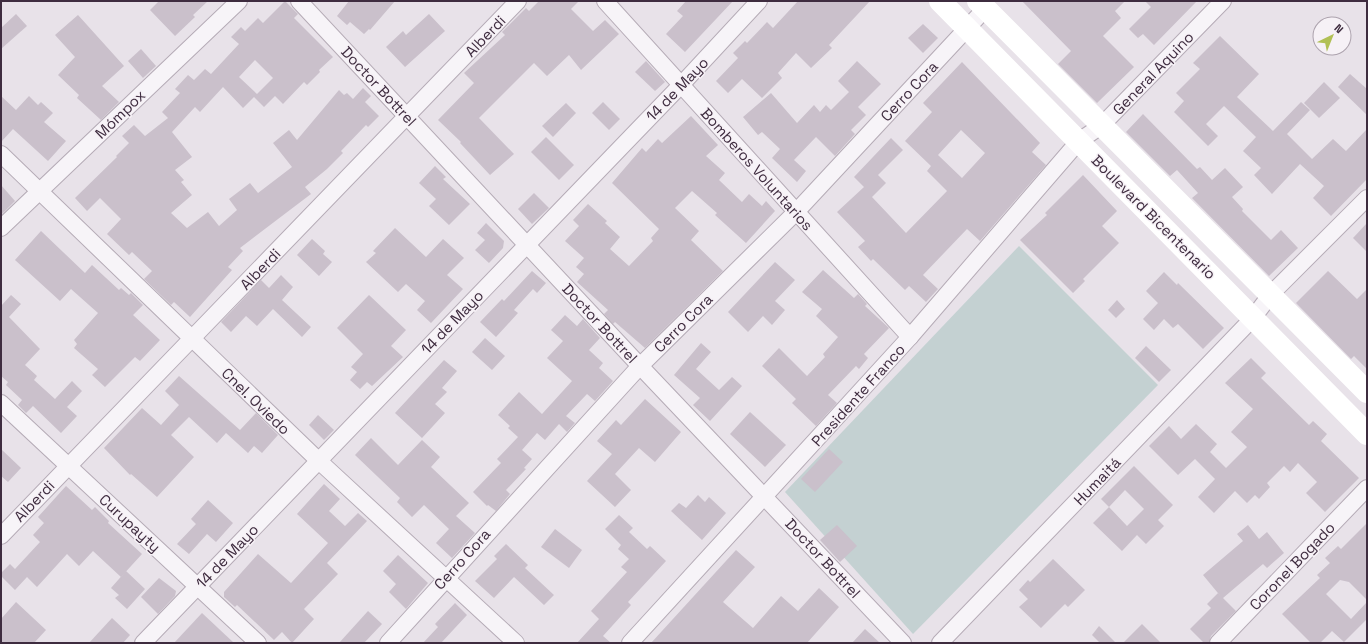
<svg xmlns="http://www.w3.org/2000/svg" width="1368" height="644" font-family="'Space Grotesk',sans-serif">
	<rect width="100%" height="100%" fill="#e8e2e9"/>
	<polygon fill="#c4d1d2" points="1019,246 1158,385 913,634 785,492"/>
	<g fill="#cac0cb" fill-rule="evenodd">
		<polygon points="159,1 208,1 193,15 195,17 175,36 150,10"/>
		<path d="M285,1L298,14L294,18L333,57L319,70L320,72L307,85L304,82L283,104L275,96L264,107L254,97L243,108L223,87L200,112L195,107L172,132L192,157L175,170L184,180L181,182L192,195L171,213L187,228L208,212L219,226L237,210L229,199L250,183L258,193L292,167L273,143L289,130L297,140L339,90L344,95L347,93L353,99L363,88L371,96L365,102L379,116L368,127L366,125L341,151L343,153L327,169L305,187L311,194L240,248L243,251L228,267L232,270L190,317L174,302L171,305L144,279L152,271L132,252L129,255L107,234L121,219L100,198L87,211L75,198L117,157L116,156L129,143L122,136L134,125L145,136L168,118L162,112L180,93L175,89L188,75L194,80L205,69L211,74L239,44L231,37L241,27L245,31L258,18L263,23ZM255,60L273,78L257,94L239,77Z"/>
		<polygon points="349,1 395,1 370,30 369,29 364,34 350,22 347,25 337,16"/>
		<polygon points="539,1 579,1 571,9 593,31 605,20 619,34 581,70 569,55 547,76 534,63 479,118 514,154 490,175 460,143 461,142 438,120 474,83 464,73 505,35 502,32 526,8 529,11"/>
		<polygon points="686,1 733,1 685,52 666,34 683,16 677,11"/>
		<polygon points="798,1 870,1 829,45 832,48 811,68 796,53 778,73 782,78 762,98 742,79 728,93 716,81 738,58 733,53 745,41 747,43 767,22 773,28"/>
		<polygon points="1022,1 1125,1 1115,11 1121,18 1103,36 1134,67 1097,103 1058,64 1071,51"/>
		<polygon points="1145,1 1197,1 1154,45 1143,34 1138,38 1129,29 1151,7"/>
		<polygon points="16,14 27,26 1,49 1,28"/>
		<polygon points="429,14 445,31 405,67 386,47 403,31 406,35"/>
		<polygon points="78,15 124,66 102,86 119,102 101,120 77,98 79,95 58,75 75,57 55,35"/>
		<polygon points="923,24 938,38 923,53 908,38"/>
		<polygon points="1220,36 1259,74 1237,97 1273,131 1301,102 1310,110 1287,134 1312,159 1333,139 1346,151 1367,129 1367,179 1331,216 1313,198 1324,186 1300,164 1272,194 1254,175 1261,168 1243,151 1256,137 1224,106 1206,124 1218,136 1208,146 1174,112 1184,101 1176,93 1200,69 1193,63"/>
		<polygon points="141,49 156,66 143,78 128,61"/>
		<polygon points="646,61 665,82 655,91 635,72"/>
		<polygon points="857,61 881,84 858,107 866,115 851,130 855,134 835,156 816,137 794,160 806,171 797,182 772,158 780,149 762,132 758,135 743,117 771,93 797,123 814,105 820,112 826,105 831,110 849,92 838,81"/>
		<path d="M962,62L1040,143L1032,152L1046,165L980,241L967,229L923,275L938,289L926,302L909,286L905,290L873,259L871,261L858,247L865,241L837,212L864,187L854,177L891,138L903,150L878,175L886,183L872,197L906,233L947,191L927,171L931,166L905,141L932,112L923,103ZM961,130L985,153L962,178L938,155Z"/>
		<polygon points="1350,74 1367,89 1367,115 1338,87"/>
		<polygon points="1324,82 1340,98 1319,118 1304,103"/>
		<polygon points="1,96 16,110 29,96 38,105 41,102 53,113 44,122 66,141 48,161 13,129 1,142"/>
		<polygon points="603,102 620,119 609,130 592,113"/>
		<polygon points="566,103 576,113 553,137 542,126"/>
		<polygon points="1143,114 1197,169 1200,167 1212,180 1225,168 1243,187 1232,197 1243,209 1242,211 1271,240 1281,230 1298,248 1269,276 1192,198 1198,193 1177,170 1170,176 1126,132"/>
		<polygon points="691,116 718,145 706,156 725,173 719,180 742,202 749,194 762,206 766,201 775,211 746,243 715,215 717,213 692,191 675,208 699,231 691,240 723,271 645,348 615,322 613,324 604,314 608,310 577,282 584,274 576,267 584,258 565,241 579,226 573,220 588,204 607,221 605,223 620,237 610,249 629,266 653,241 651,238 659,229 612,183 642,148 646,152 658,139 662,143"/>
		<polygon points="546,137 574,165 559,180 531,152"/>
		<polygon points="435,166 446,177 443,179 470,204 449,225 429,206 436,199 419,183"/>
		<polygon points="1083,175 1117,211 1102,226 1119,243 1083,279 1085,281 1073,293 1020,240 1047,215 1045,213"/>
		<polygon points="1,185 15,201 1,215"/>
		<polygon points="534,193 549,208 532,224 518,209"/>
		<polygon points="486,223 504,241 503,248 489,263 475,250 485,240 477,233"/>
		<polygon points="1367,223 1367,252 1353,238"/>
		<polygon points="395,228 426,257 443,239 464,258 447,275 463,289 431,323 417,310 425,301 406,284 398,292 366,262 376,253 373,251"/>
		<polygon points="41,231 85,273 92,265 119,290 121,288 129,295 131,293 143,305 133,315 160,340 140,361 135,357 105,387 92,375 98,369 74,348 77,344 74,340 98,313 71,289 60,301 15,260"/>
		<polygon points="312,239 325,251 323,254 332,262 319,276 297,255"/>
		<polygon points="775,262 795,280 775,301 785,310 772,325 763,316 748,332 728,312"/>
		<polygon points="823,270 854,298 858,294 867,304 865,306 889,328 864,354 868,358 859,369 856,366 828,395 837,403 816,426 792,403 796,399 762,366 779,348 807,376 825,357 823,354 838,337 816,316 822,309 802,292"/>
		<polygon points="532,271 546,283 537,293 533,289 514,310 518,313 496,337 480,322 502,299 504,301"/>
		<polygon points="1328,271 1357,299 1367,289 1367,369 1354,356 1351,359 1296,303"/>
		<polygon points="1164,272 1177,285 1178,283 1224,328 1203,349 1178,324 1173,328 1164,319 1154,330 1143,319 1158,303 1146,291"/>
		<polygon points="281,275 293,287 282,300 311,327 302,337 273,309 257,326 246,316 231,332 221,322 261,280 269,288"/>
		<polygon points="11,295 21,304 9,317 40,349 25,365 37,376 34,380 55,399 72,381 82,391 67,407 77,416 61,433 33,406 26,413 18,405 22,400 6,385 8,382 1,376 1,306"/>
		<polygon points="369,295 406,330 391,346 403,357 372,386 367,382 360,389 350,380 357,372 351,367 363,354 337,328"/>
		<polygon points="1117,300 1125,309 1116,318 1108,310"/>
		<polygon points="565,315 577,326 583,319 600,338 589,350 603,363 599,368 613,381 595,401 587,394 566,416 575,423 567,432 559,424 545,440 537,433 522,450 532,459 524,468 526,469 506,490 510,494 496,511 488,505 487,506 473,492 501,463 497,459 518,437 508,428 510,426 498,415 519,392 542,414 572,381 547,358 563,341 551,330"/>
		<polygon points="485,338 505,356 492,370 472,352"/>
		<polygon points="701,343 711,352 696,369 719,390 732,377 742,386 710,421 693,405 700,398 674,375"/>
		<polygon points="1146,346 1171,370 1159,382 1135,358"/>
		<polygon points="1251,358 1266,373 1261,378 1309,425 1313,421 1327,434 1321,441 1359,478 1325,512 1306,493 1317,482 1298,463 1290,472 1284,466 1267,483 1270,487 1259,499 1255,495 1247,503 1235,491 1214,513 1198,497 1215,479 1195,459 1178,475 1149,446 1169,426 1181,439 1196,424 1217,444 1210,452 1226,468 1247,447 1231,432 1253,409 1225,383"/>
		<polygon points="444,360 457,371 442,388 447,392 435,404 445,413 422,438 395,413"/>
		<polygon points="179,376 240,430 256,413 278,435 262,453 254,446 248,453 226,433 217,443 189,417 171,435 194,457 157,497 131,474 130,475 104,448 142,408 161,425 179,405 165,391"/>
		<polygon points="645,399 681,432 655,462 639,448 615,474 631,490 615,507 587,481 612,454 597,441 616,420 621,425"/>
		<polygon points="750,412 786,445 765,467 730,434"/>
		<polygon points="318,415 334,430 324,440 309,425"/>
		<polygon points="371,438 398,465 422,440 440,457 431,467 469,503 456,516 475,533 452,558 436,543 449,529 424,505 412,517 397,502 400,498 355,455"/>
		<polygon points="1,449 21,468 8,482 1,476"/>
		<polygon points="829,449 843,462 815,492 801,479"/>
		<path d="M1134,466L1173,505L1158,520L1164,526L1146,544L1137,535L1122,551L1093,523L1109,507L1101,499ZM1125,490L1144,509L1127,526L1109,507Z"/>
		<polygon points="324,484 340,499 329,511 345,526 358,513 367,521 327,563 338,574 304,609 314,619 292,643 282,632 274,640 237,605 235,607 224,597 224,592 258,554 291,583 328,543 297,514"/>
		<polygon points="66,486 92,510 95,507 109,521 108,523 142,554 121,577 93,551 79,566 67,554 37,587 27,577 15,590 1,576 1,573 10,564 15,569 40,542 33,535 44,523 38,517"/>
		<polygon points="698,495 705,502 709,497 726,513 702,540 671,511 679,503 686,508"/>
		<polygon points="208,500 233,523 216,542 207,534 189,554 177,544 196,524 191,519"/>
		<polygon points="619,515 633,528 629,532 647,549 650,546 666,561 628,602 631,605 603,636 611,643 577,643 599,619 591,611 627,572 621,567 629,559 618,549 621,545 605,529"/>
		<polygon points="1367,523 1367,600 1349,582 1340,580 1326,594 1351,619 1367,602 1367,619 1344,642 1332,631 1320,643 1311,643 1282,614 1320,578 1317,575 1330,563 1325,558 1338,546 1341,549"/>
		<polygon points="837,525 857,546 840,562 820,540"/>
		<polygon points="1248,525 1259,539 1267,532 1284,553 1267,568 1263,564 1223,598 1236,611 1211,636 1209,643 1204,643 1190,629 1211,608 1207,604 1218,593 1222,598 1203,575 1243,541 1237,534"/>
		<polygon points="555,529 582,550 569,568 541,547"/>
		<polygon points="506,544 528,565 525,568 554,595 544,605 514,577 494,598 475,581 497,559 494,556"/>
		<polygon points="736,550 755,567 723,602 753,628 781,596 798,611 819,588 839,607 807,643 651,643"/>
		<polygon points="398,555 428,583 406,609 389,592 396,584 383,571"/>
		<polygon points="1053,559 1085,590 1068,607 1065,604 1041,628 1019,607 1028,599 1019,590 1028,580 1030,582"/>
		<polygon points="126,571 145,589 127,609 115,598 119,595 111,588"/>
		<polygon points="159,578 176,591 175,596 158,614 141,597"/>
		<polygon points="16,602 46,630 34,643 1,643 1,619"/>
		<polygon points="455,603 467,615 441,643 423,643 438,627 435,624"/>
		<polygon points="368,611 382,624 364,643 339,643"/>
		<polygon points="202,613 234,643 174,643"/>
		<polygon points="112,618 130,635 123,643 89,643"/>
		<polygon points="1142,624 1161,643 1123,643"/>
		<polygon points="1099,626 1116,643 1100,643 1092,635"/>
		<polygon points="865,629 880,643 852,643"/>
	</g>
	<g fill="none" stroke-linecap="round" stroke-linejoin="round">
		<g stroke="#b5abb6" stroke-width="18">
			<g id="street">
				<polyline points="299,1 640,366 903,643"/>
				<polyline points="605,1 910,337"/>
				<polyline points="1,154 320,462 516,643"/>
				<polyline points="1,228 239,1"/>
				<polyline points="1,403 258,643"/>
				<polyline points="1,536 518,1"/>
				<polyline points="143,643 681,85 759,1"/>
				<polyline points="388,643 640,366 796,212 985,9"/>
				<polyline points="630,643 910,337 1079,141 1101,126 1223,1"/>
				<polyline points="940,643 1253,318 1271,294 1367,198"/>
				<polyline points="1218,643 1367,488"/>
			</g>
		</g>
		<use href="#street" stroke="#f7f4f8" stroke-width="16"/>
		<g stroke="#fff" stroke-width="22">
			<polyline points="940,1 1367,434"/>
			<polyline points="978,1 1367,392"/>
		</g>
	</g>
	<g text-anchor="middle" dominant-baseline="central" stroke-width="3" stroke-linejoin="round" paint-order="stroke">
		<g font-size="15" fill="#3e2c3f" stroke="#f6f1f6">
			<text transform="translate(485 36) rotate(-46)">Alberdi</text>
			<text transform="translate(1153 73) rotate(-46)">General Aquino</text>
			<text transform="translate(379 86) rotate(47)">Doctor Bottrel</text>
			<text transform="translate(677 89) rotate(-46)">14 de Mayo</text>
			<text transform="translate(909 91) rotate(-47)">Cerro Cora</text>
			<text transform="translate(120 114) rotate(-44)">Mómpox</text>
			<text transform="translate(757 169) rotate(48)">Bomberos Voluntarios</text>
			<text transform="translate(1154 217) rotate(45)">Boulevard Bicentenario</text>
			<text transform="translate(260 269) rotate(-46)">Alberdi</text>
			<text transform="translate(452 322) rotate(-46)">14 de Mayo</text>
			<text transform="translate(600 323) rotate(47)">Doctor Bottrel</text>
			<text transform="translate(683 323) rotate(-45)">Cerro Cora</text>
			<text transform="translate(858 395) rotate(-48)">Presidente Franco</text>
			<text transform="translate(256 401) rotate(44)">Cnel. Oviedo</text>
			<text transform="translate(1097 481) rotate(-46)">Humaitá</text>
			<text transform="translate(34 501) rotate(-46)">Alberdi</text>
			<text transform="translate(130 523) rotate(43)">Curupayty</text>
			<text transform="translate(227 556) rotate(-46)">14 de Mayo</text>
			<text transform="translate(823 558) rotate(47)">Doctor Bottrel</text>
			<text transform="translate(462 559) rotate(-48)">Cerro Cora</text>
			<text transform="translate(1292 566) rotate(-46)">Coronel Bogado</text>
		</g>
	</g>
	<rect width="1368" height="644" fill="none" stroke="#3e2c3f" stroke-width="4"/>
	<g transform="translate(1332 36) rotate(43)"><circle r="19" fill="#f6f1f6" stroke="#aca2ad"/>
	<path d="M0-3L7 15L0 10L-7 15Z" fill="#b1c055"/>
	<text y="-6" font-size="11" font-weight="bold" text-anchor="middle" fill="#3e2c3f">N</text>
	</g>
</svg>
